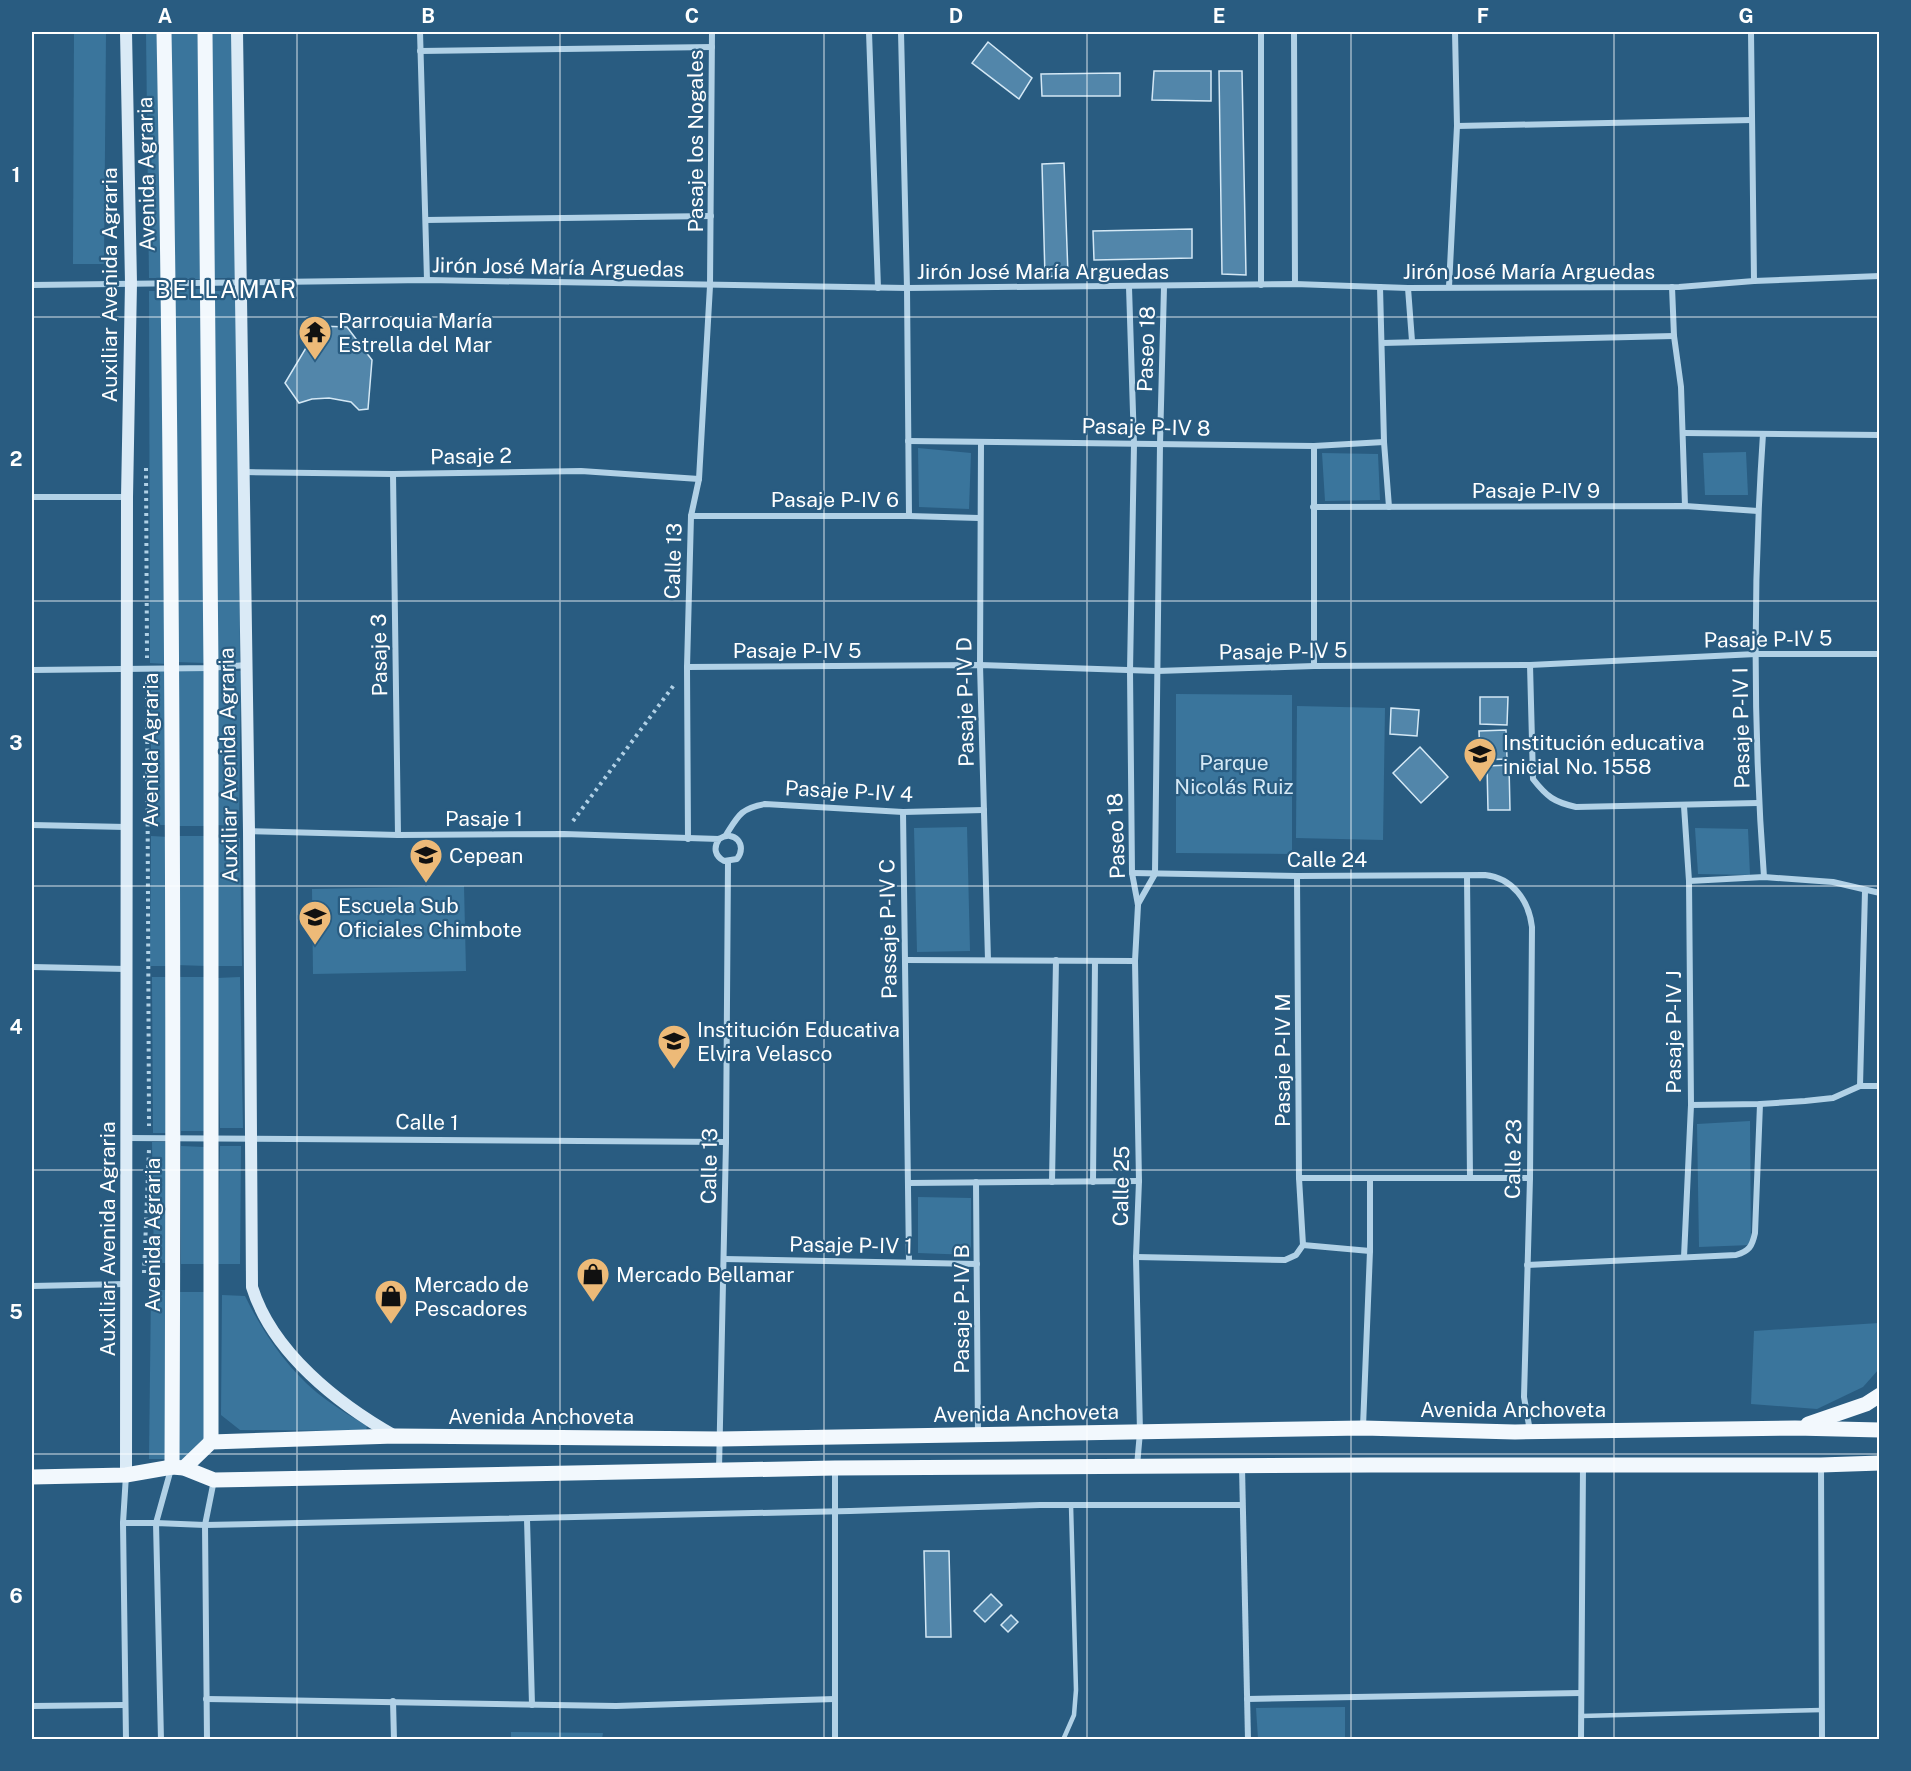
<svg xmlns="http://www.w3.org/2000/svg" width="1911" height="1771" font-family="'Public Sans',sans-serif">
	<rect width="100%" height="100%" fill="#295c81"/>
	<g fill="#3a759c">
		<polygon points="74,32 106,32 104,264 73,264"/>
		<polygon points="146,32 161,32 165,278 149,278"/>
		<polygon points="168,32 201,32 203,279 171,279"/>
		<polygon points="210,32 233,32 239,278 212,278"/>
		<polygon points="173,289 204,289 206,663 175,662"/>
		<polygon points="149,291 165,291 167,664 150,663"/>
		<polygon points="212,291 238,291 240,663 214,663"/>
		<polygon points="918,448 971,453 969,509 919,507"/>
		<polygon points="1746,452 1748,495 1705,495 1703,453"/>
		<polygon points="1322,453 1378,454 1380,500 1325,501"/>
		<polygon points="150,671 168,671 170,825 152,825"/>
		<polygon points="175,671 208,671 209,826 176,826"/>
		<polygon points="214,671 241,671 239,826 215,825"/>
		<polygon points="1176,694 1292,695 1292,854 1176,853"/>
		<polygon points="1297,706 1385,708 1383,840 1296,838"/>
		<polygon points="967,827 970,951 917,952 914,828"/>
		<polygon points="1695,828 1748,829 1750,875 1698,874"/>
		<polygon points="151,836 169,837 169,966 150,966"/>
		<polygon points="178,836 207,836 206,966 176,965"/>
		<polygon points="216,838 240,838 242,966 216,966"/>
		<polygon points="464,886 466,971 313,974 312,889"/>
		<polygon points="152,977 169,977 170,1133 153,1133"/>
		<polygon points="180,977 205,977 206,1131 181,1131"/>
		<polygon points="240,977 243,1128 220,1128 217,978"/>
		<polygon points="1750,1121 1751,1245 1699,1247 1697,1124"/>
		<polygon points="152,1142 169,1142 170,1263 154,1263"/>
		<polygon points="181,1146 204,1147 204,1264 181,1264"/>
		<polygon points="220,1146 241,1146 240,1264 218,1264"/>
		<polygon points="918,1197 971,1198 971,1255 918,1253"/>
		<polygon points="151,1290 172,1290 170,1459 149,1459"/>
		<polygon points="180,1292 206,1292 206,1439 185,1460 179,1460"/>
		<path d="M222,1295L245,1296C264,1335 292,1376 328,1401C340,1410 354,1418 367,1426L366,1431L240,1430L221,1415Z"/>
		<polygon points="1879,1323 1879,1369 1863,1387 1817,1409 1751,1404 1754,1331"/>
		<polygon points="1345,1707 1345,1739 1258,1739 1256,1708"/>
		<polygon points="511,1732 603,1733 602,1739 511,1739"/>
	</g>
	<g fill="#5286aa" stroke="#d4e8f5" stroke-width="1.5">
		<polygon points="988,42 1032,78 1019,99 972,63"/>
		<polygon points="1154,71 1211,71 1211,101 1152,100"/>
		<polygon points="1219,71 1242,71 1246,275 1222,274"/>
		<polygon points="1120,73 1120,96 1042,96 1041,74"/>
		<polygon points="1064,163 1068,275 1045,277 1042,164"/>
		<polygon points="1192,229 1192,258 1094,260 1093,231"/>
		<polygon points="319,326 347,327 372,360 368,409 359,410 351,402 329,398 312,399 299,403 285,383"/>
		<polygon points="1480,697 1508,697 1507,725 1480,724"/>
		<polygon points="1391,708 1419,710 1417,736 1390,734"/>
		<polygon points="1506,730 1507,759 1480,760 1479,731"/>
		<polygon points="1420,747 1448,777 1421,803 1393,773"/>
		<polygon points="1509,765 1510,810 1488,810 1487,766"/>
		<polygon points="924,1551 949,1551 951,1637 926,1637"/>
		<polygon points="991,1594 1002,1605 985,1622 974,1611"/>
		<polygon points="1011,1615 1018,1622 1008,1632 1001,1625"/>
	</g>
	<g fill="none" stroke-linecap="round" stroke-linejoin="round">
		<g stroke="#b1d1e6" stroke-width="4" stroke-dasharray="3 4.5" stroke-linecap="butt">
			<polyline points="146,468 147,658"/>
			<polyline points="147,681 149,1126"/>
			<polyline points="573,821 674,685"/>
			<polyline points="144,1273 149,1149"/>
		</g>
		<g stroke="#b1d1e6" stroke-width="4.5">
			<polyline points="1581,1716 1822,1710"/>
			<polyline points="1063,1740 1074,1715 1076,1690 1071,1505"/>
		</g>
		<g stroke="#b1d1e6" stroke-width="6">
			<polyline points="420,32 427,280"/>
			<polyline points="869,32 878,288"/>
			<polyline points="901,32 907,288 909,516"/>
			<polyline points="1261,32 1261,285"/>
			<polyline points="1294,32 1295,284"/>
			<polyline points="1751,32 1754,281"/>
			<polyline points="420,51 712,47"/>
			<polyline points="1457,126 1752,120"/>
			<polyline points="426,220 711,216"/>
			<polyline points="32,285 427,280 907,288 1295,284 1408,288 1679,287 1754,281 1880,276"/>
			<polyline points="1129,287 1134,444 1130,671 1132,873 1138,905 1135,961 1139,1181 1136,1257 1140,1432 1137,1466"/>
			<polyline points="1380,287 1384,442 1389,507"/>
			<polyline points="1449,287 1457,126 1455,32"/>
			<polyline points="1672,287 1674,336 1681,387 1685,506"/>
			<polyline points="1408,288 1412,341"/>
			<polyline points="1382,343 1674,336"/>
			<polyline points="1684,433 1880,435"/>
			<path d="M1763,434C1753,582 1753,730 1764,877"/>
			<polyline points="908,441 1314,446 1384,442"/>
			<polyline points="981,442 980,665 988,960"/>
			<polyline points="244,472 393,474 581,471 699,479"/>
			<polyline points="393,474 398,835"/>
			<polyline points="32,497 127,497"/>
			<polyline points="1313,507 1685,506 1758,511"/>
			<polyline points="691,516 909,516 979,518"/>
			<path d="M1530,665L1533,779C1547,797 1554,802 1576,807L1758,803"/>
			<polyline points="1314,666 1314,446"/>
			<polyline points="687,667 980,665 1157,671 1314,666 1530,665 1756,654 1880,654"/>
			<polyline points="32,670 211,668 246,665"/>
			<polyline points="903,812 909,1262"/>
			<polyline points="32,825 126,827"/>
			<path d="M249,831L398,835L564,834L719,839C734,829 748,845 737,859L724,861C715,856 713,848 719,839"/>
			<path d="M726,835C738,816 741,808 765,804L903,812L984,810"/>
			<polyline points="688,839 687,667 691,516 699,479 710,286 712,32"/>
			<path d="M1132,873L1297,876L1485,875C1513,878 1529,901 1532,927L1530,1178L1524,1397L1530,1431"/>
			<polyline points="1297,876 1299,1178 1303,1245"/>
			<polyline points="1467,876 1470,1177"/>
			<polyline points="1689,881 1764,877 1833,882 1880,893"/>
			<polyline points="1138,904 1155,874 1160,444 1164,287"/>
			<polyline points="905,960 1135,961"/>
			<polyline points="32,967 127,969"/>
			<polyline points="1860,1086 1865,891"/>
			<polyline points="1691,1105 1760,1104 1805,1101 1833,1098 1860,1086 1880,1086"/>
			<polyline points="127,1138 726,1142"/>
			<polyline points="1299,1178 1530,1178"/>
			<polyline points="976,1182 978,1435"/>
			<polyline points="1052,1182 1056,960"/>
			<polyline points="1093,1182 1095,961"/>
			<polyline points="908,1183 1139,1181"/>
			<polyline points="1136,1257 1285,1260 1296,1255 1303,1245 1370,1251"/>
			<polyline points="1684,1257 1691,1105 1689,881 1684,806"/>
			<polyline points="724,1259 977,1264"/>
			<path d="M1527,1265L1736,1255C1749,1251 1752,1247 1755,1233L1760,1104"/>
			<polyline points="32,1286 126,1284"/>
			<polyline points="1363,1427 1370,1251 1370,1178"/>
			<polyline points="1821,1465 1822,1740"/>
			<polyline points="1242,1467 1248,1740"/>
			<polyline points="719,1470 726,1142 728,862"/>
			<polyline points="527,1519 532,1705"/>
			<polyline points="123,1523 156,1523 171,1469"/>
			<polyline points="206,1699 616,1706 835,1699"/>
			<polyline points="1247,1699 1581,1693"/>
			<polyline points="393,1701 394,1740"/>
			<polyline points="32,1706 125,1705"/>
			<polyline points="126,1740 123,1523 126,1475"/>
			<polyline points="161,1740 156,1523 205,1525 850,1511 1040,1505 1242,1505"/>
			<polyline points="207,1740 205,1525 214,1480"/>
			<polyline points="835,1740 835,1468"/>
			<polyline points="1581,1740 1583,1465"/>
		</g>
		<g stroke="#daeaf6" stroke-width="12">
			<polyline points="126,32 131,283 127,497 126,1475"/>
			<path d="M237,32L249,831L252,1287C272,1352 338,1404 395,1436"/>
		</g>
		<g stroke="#f2f8fd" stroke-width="15">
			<path d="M164,32C173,510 174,989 172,1467"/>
			<polyline points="205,32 211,668 211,1442"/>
			<polyline points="1808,1424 1866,1404 1880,1395"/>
			<polyline points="184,1468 211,1442 395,1436 720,1439 1363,1428 1515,1432 1795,1428 1880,1430"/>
			<polyline points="32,1477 126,1475 172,1467 184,1468 214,1480 835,1468 1371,1465 1821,1465 1880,1463"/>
		</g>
	</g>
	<path fill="none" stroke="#fff" stroke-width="1.5" stroke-opacity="0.55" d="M297,32V1740M560,32V1740M824,32V1740M1087,32V1740M1351,32V1740M1614,32V1740M32,317H1880M32,601H1880M32,886H1880M32,1170H1880M32,1454H1880"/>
	<defs>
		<g id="temple-pin" transform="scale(1.725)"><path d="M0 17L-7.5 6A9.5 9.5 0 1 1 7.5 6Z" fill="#edba78" stroke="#295c81"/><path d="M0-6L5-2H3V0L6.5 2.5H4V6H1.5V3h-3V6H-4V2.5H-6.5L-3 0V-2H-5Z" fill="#111"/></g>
		<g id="school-pin" transform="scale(1.725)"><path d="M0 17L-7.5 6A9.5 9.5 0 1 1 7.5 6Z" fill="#edba78" stroke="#295c81"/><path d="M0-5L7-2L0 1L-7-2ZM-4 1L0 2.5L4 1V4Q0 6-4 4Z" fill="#111"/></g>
		<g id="shop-pin" transform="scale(1.725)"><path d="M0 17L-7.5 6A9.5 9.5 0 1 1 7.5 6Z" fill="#edba78" stroke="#295c81"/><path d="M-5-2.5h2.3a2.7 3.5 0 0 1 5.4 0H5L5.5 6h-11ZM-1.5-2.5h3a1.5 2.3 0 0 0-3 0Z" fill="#111"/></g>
	</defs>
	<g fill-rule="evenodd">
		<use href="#temple-pin" x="315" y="332"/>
		<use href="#school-pin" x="1480" y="754"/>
		<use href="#school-pin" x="426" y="855"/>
		<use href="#school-pin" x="315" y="917"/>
		<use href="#school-pin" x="674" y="1041"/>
		<use href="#shop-pin" x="593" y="1274"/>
		<use href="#shop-pin" x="391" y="1296"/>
	</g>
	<g text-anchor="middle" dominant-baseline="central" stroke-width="4.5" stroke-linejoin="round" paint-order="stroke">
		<g font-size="21" fill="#fff" stroke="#295c81">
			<text transform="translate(695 141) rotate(-90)">Pasaje los Nogales</text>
			<text transform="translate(146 174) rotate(-91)">Avenida Agraria</text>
			<text transform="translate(558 267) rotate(1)">Jirón José María Arguedas</text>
			<text x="1043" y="271">Jirón José María Arguedas</text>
			<text x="1529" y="271">Jirón José María Arguedas</text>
			<text transform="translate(109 285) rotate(-90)">Auxiliar Avenida Agraria</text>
			<text transform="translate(1146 349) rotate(-88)">Paseo 18</text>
			<text transform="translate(1146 427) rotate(1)">Pasaje P-IV 8</text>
			<text transform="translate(471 456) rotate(-1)">Pasaje 2</text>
			<text x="1536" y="490">Pasaje P-IV 9</text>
			<text x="835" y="499">Pasaje P-IV 6</text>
			<text transform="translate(673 561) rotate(-88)">Calle 13</text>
			<text transform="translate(1768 639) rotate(-1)">Pasaje P-IV 5</text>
			<text x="797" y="650">Pasaje P-IV 5</text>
			<text transform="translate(1283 651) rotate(-1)">Pasaje P-IV 5</text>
			<text transform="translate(379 655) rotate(-91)">Pasaje 3</text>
			<text transform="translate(965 702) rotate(-91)">Pasaje P-IV D</text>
			<text transform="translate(1741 728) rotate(-91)">Pasaje P-IV I</text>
			<text transform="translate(150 750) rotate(-90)">Avenida Agraria</text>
			<text transform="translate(228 765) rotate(-91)">Auxiliar Avenida Agraria</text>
			<text transform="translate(849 791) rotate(3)">Pasaje P-IV 4</text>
			<text x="484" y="818">Pasaje 1</text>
			<text transform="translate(1116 836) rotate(-92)">Paseo 18</text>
			<text x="1327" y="859">Calle 24</text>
			<text transform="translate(888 929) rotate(-91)">Passaje P-IV C</text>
			<text transform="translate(1673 1032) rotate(-90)">Pasaje P-IV J</text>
			<text transform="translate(1282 1060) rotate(-90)">Pasaje P-IV M</text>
			<text transform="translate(427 1122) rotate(1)">Calle 1</text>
			<text transform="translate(1513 1159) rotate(-89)">Calle 23</text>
			<text transform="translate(709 1166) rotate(-89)">Calle 13</text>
			<text transform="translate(1121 1186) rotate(-89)">Calle 25</text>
			<text transform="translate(152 1235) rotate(-90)">Avenida Agraria</text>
			<text transform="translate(107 1239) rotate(-90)">Auxiliar Avenida Agraria</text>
			<text transform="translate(851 1245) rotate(1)">Pasaje P-IV 1</text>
			<text transform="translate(961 1309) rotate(-90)">Pasaje P-IV B</text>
			<text x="1513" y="1409">Avenida Anchoveta</text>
			<text transform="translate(1026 1413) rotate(-1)">Avenida Anchoveta</text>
			<text x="541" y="1416">Avenida Anchoveta</text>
		</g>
		<g font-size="21" fill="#fff" stroke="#295c81" text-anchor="start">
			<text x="338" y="320">Parroquia María<tspan x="338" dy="24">Estrella del Mar</tspan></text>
			<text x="1503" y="742">Institución educativa<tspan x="1503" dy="24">inicial No. 1558</tspan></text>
			<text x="449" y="855">Cepean</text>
			<text x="338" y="905">Escuela Sub<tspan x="338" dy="24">Oficiales Chimbote</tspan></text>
			<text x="697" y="1029">Institución Educativa<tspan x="697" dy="24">Elvira Velasco</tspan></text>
			<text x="616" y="1274">Mercado Bellamar</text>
			<text x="414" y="1284">Mercado de<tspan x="414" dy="24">Pescadores</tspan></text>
		</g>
		<g font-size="21" fill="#d4e8f5" stroke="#295c81">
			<text x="1234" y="762">Parque<tspan x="1234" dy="24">Nicolás Ruiz</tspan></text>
		</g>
		<g font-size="24" letter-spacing="1.5" fill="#fff" stroke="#295c81">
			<text x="226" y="289">BELLAMAR</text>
		</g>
	</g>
	<rect width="1911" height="1771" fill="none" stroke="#295c81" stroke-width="66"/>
	<rect x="33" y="33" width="1845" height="1705" fill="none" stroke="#fff" stroke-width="2"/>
	<g font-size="20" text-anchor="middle" font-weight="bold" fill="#fff">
		<text x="165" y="23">A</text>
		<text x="428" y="23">B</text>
		<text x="692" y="23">C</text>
		<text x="956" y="23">D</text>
		<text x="1219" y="23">E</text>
		<text x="1483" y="23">F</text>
		<text x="1746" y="23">G</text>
		<text x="16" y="182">1</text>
		<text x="16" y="466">2</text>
		<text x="16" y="750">3</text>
		<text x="16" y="1034">4</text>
		<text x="16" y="1319">5</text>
		<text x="16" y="1603">6</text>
	</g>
</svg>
